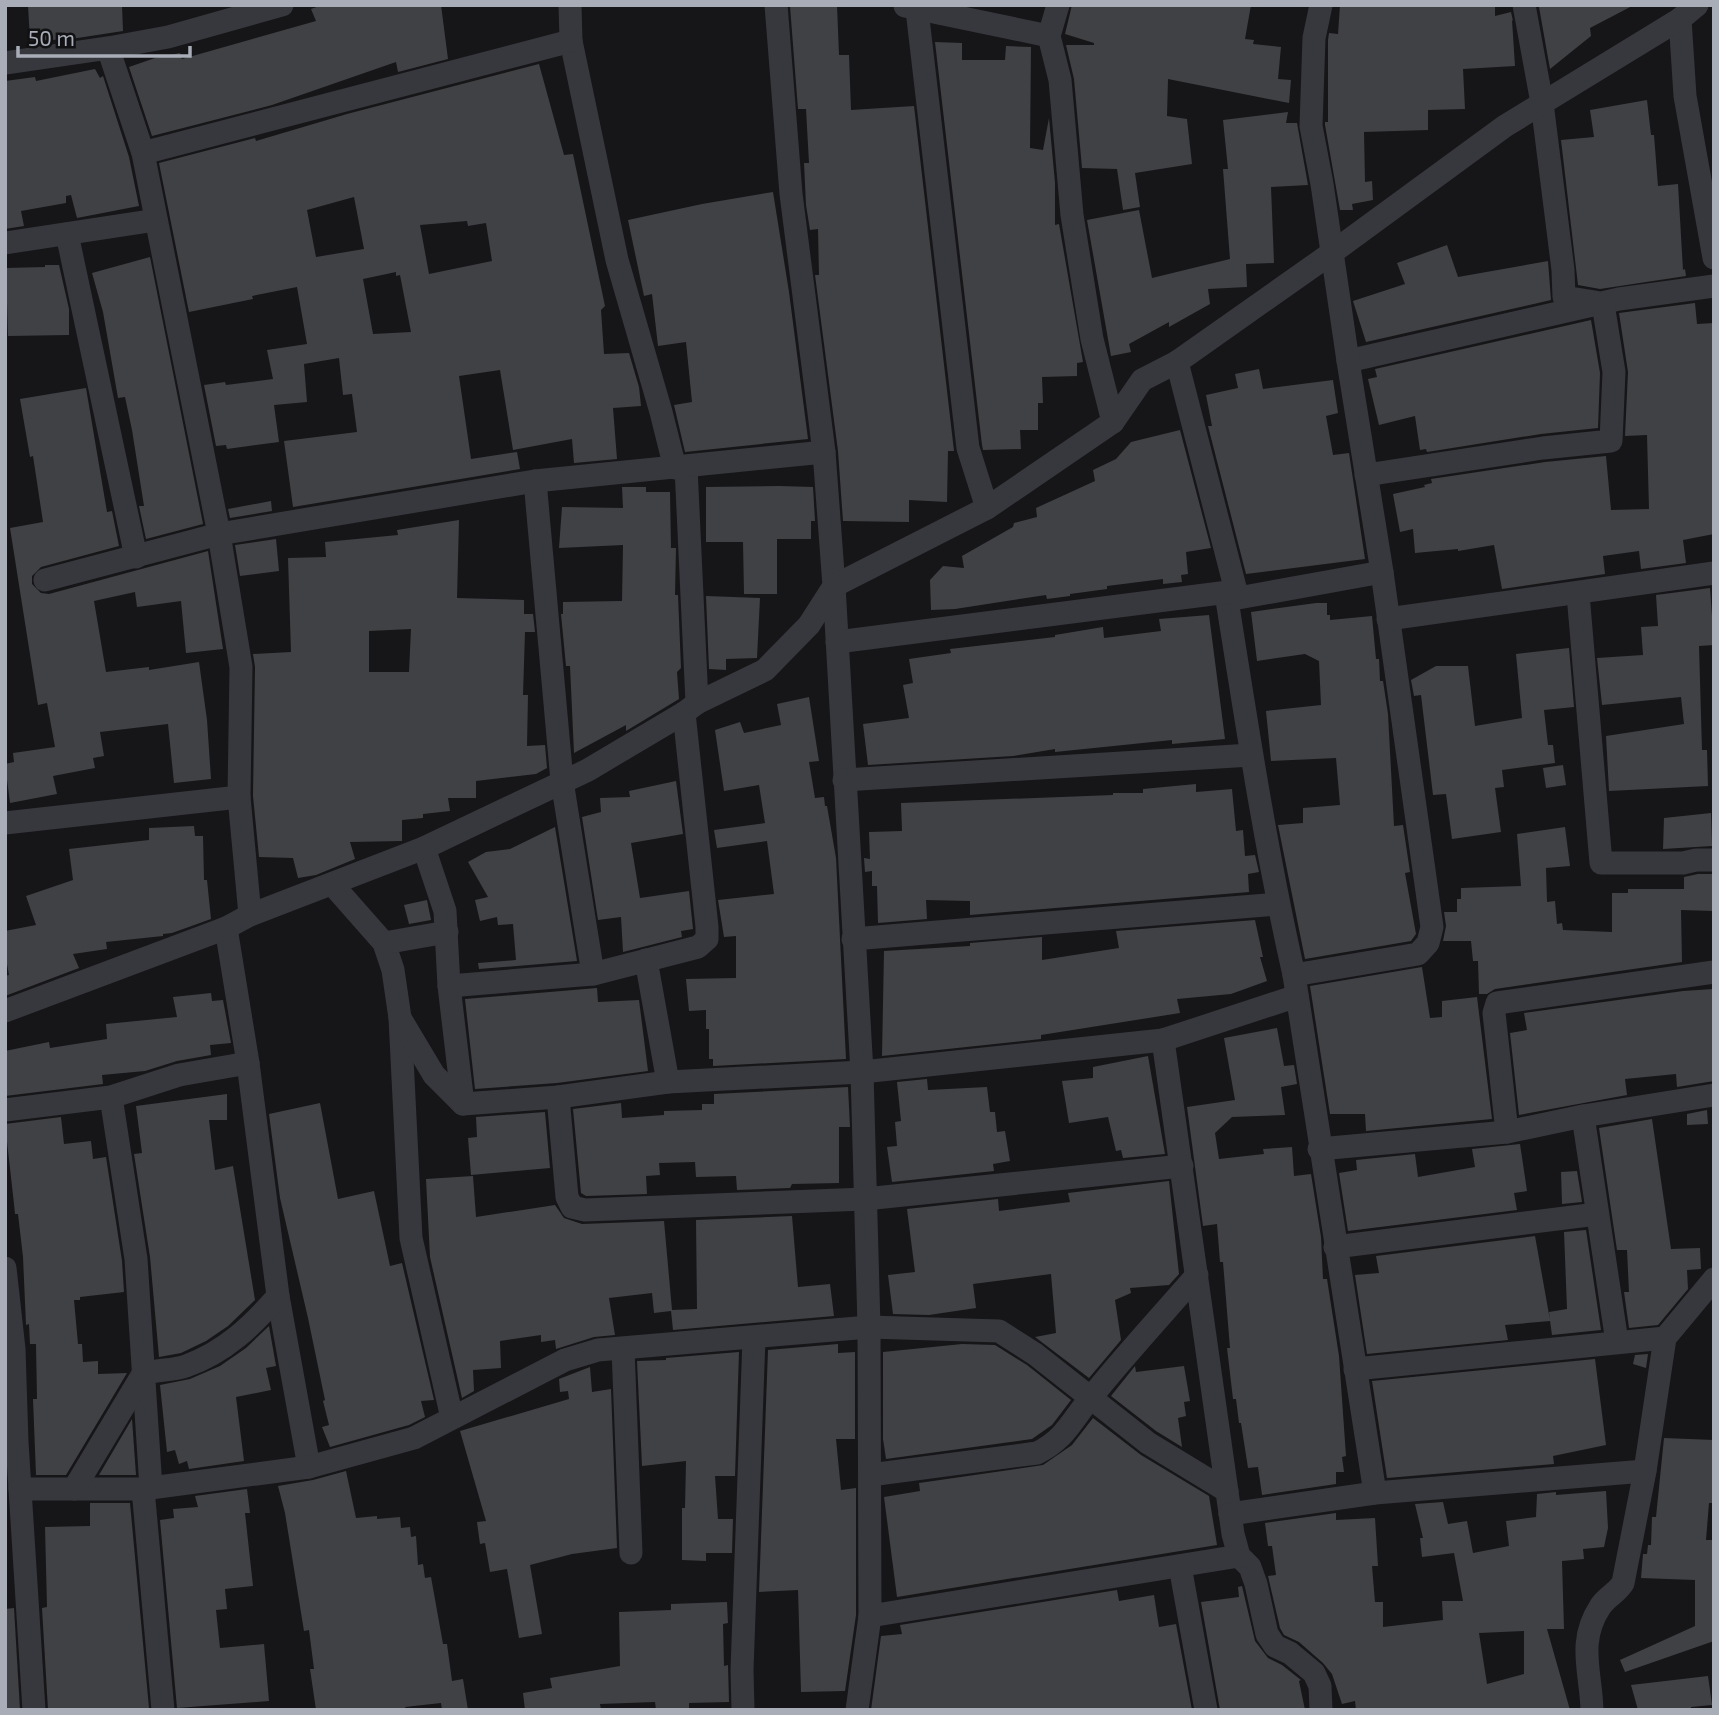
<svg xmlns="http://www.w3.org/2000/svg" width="1719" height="1715" font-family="'Exo 2',sans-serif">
	<rect width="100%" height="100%" fill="#161618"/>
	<g fill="#404145" fill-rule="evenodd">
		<polygon points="28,5 122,5 123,31 71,39 30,41"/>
		<polygon points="322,5 441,5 448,59 398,72 396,62 272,105 152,136 129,67 155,58 180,53 182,59 316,21 311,9"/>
		<polygon points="837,5 839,55 849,55 851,110 914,106 954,451 948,451 947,502 909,500 909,522 843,521 838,451 815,275 819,275 818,229 810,230 806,205 804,163 809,163 806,109 798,109 790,6"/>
		<polygon points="1072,5 1251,5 1245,39 1254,40 1253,44 1281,47 1278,79 1291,80 1289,103 1168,79 1167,116 1187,119 1192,164 1135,173 1140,207 1123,210 1117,169 1082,168 1074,79 1066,45 1094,45 1094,43 1065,34"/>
		<polygon points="1340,5 1495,5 1495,16 1511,12 1513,21 1512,20 1515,66 1463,69 1465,109 1428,110 1428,130 1364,132 1365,182 1372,181 1373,200 1352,204 1353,210 1340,210 1325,125 1325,122 1328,122 1328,40 1329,33 1338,34"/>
		<polygon points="1545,5 1634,5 1590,28 1591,36 1550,69 1539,7"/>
		<polygon points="935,42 962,43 962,60 1005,60 1006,46 1031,47 1030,148 1043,150 1049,118 1055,183 1055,225 1059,224 1083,362 1077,363 1077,376 1042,377 1043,403 1038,403 1038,430 1020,430 1021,449 983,450 982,445"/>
		<path d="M539,64L564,155L573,154L605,306L601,310L604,354L629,353L639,387L641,406L613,408L617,459L574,463L572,439L513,450L500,370L459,376L471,459L517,452L520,469L293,507L284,441L357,432L352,394L343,395L339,358L304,364L307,402L274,405L279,442L227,449L226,445L216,446L204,385L225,382L226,385L273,379L267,350L307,344L297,287L252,296L253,299L189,312L159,163L255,138L256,141L347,114ZM354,197L364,249L316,257L307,210ZM467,221L468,226L486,223L492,261L429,274L420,225ZM396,272V276L400,275L411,332L373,334L363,279Z"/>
		<polygon points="95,69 100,78 103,76 129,157 139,206 77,218 71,195 66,196 66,203 21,211 24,226 5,229 5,81 35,77 36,81"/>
		<polygon points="1647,100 1651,135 1654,135 1658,186 1678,184 1683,270 1685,269 1686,276 1600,289 1578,285 1561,140 1594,137 1590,110"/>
		<polygon points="1288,112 1286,123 1297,123 1308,185 1271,187 1274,263 1246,264 1247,287 1208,289 1210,304 1169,327 1169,322 1129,344 1131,352 1111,356 1087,220 1139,210 1152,278 1230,259 1223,169 1228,169 1223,120"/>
		<polygon points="773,192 789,292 808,439 685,452 674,405 692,402 686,342 658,346 652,294 644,296 628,220 702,204"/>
		<polygon points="1447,245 1458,277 1548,261 1551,300 1366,342 1353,301 1405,284 1397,263"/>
		<polygon points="150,257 203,524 146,539 139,506 144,506 132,430 125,397 118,398 103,312 92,273"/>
		<polygon points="45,265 59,265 69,309 69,335 8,336 6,268 45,267"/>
		<polygon points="1695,303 1697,324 1714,323 1714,534 1683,540 1686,563 1641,569 1639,551 1603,556 1605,574 1502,589 1494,545 1458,551 1458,549 1415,553 1413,529 1400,532 1393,494 1425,487 1424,485 1432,483 1431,479 1545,462 1606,456 1611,510 1649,509 1647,435 1625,436 1628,372 1619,313"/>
		<polygon points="1591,320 1600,373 1598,428 1541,434 1427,452 1426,449 1420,450 1415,416 1379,425 1368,379 1377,377 1375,369"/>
		<polygon points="1259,369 1263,389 1333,380 1338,413 1326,416 1333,455 1349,453 1365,559 1246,574 1208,426 1212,426 1206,395 1238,388 1235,374"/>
		<polygon points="86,388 107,512 112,511 119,546 41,567 32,576 32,584 41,593 49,594 208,551 223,649 186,653 181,601 137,607 135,592 94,601 106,672 149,667 149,670 199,662 207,720 211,779 174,783 168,724 100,732 104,756 93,758 95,768 53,776 57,794 10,803 5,764 14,762 13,753 55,747 47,703 38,705 10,528 43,522 33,456 30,457 20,399"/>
		<polygon points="1180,430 1211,548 1186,552 1188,574 1181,575 1182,582 1163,584 1163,579 1107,586 1107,589 1070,594 1070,596 1047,599 1046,595 955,609 931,610 930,580 943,566 964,568 962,556 1013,527 1014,523 1037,517 1036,508 1095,481 1093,470 1116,459 1131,442"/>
		<polygon points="779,486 813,487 815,521 811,521 811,539 777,539 777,594 744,594 743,542 706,542 706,487"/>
		<polygon points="622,487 646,487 646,492 670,492 671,548 676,548 675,595 678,595 681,668 677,672 679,699 626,731 626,725 574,753 570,666 566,666 561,614 563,614 563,602 622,601 623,545 559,548 562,507 623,508"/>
		<polygon points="271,501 272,511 230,518 228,509"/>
		<path d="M459,520L457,598L524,600V614H533L535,632H525L523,695H528L527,746L545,745L547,768L536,774L476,781V798H448L450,811L423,814V818L402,820V841L350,842L355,859L316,875L298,878L293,858L259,857L253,796L255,667L253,654L291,652L288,558L326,557L325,542L398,535L397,530ZM411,629L409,672H369V631Z"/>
		<polygon points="276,539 279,571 240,576 235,545"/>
		<polygon points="1710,588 1714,645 1699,646 1702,750 1707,750 1708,786 1609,791 1606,736 1684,724 1681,697 1602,705 1597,658 1643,655 1641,627 1658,626 1656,595"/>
		<polygon points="706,596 760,598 757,658 726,659 726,670 709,669"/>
		<polygon points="1316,603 1327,603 1327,615 1330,615 1330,620 1372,616 1376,659 1379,659 1380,681 1383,681 1388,714 1394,826 1403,825 1410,872 1405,873 1416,934 1411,941 1305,959 1278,825 1303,823 1303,808 1340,805 1336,758 1271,761 1266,711 1321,705 1319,661 1305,654 1257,661 1251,612"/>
		<polygon points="1209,615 1225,739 1172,744 1172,740 1055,752 1055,749 1013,756 868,765 863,724 909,718 903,685 913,683 909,659 951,653 950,649 1055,637 1055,635 1103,627 1104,638 1161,631 1159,619"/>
		<polygon points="1569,648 1574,707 1544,710 1548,745 1553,745 1555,763 1502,770 1504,787 1495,788 1501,832 1452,839 1446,794 1433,795 1421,695 1414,696 1411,680 1436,666 1468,666 1475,726 1522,718 1516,654"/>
		<polygon points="809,697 819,761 809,762 815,798 824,797 825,806 827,806 836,858 846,1059 713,1066 713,1059 709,1059 709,1029 706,1029 706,1010 689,1011 686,979 736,978 736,936 724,937 718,900 774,894 767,841 717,848 714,830 765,823 759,785 724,791 715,730 740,722 744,733 781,725 777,704"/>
		<polygon points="1563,765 1566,785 1546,788 1543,768"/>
		<polygon points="676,781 683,834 631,843 640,898 689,891 693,929 681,931 682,937 623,952 621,917 598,920 582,817 601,812 600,798 630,797 629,791"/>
		<polygon points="1196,784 1196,792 1232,789 1236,831 1243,830 1245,856 1255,855 1259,872 1248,874 1249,892 970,915 970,901 926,900 927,919 878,923 877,886 872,886 872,871 865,872 864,858 870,859 869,832 902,831 901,803 1113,795 1113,793 1143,793 1143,789"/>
		<polygon points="1711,813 1712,846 1663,849 1664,818"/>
		<polygon points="194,826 195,836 203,836 204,880 207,880 211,919 172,933 163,934 163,936 106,942 107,949 73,954 79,968 5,996 5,976 9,975 5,953 5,931 36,925 26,896 73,880 69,849 149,840 149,828"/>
		<polygon points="555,827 577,961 479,969 478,963 516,960 513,924 498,925 497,917 480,921 475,900 488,897 468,862 486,852 510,849"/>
		<polygon points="1565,827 1570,866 1546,868 1547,902 1555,901 1557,924 1562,923 1563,930 1612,932 1612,893 1628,893 1628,889 1684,889 1684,877 1698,874 1714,874 1714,911 1681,910 1682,962 1495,989 1487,994 1479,994 1478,961 1473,961 1471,941 1443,941 1446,926 1444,912 1457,912 1457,899 1461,899 1461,888 1521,886 1517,834"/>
		<polygon points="427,900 431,920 409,924 404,905"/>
		<polygon points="1255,920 1263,957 1260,957 1267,981 1231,994 1177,999 1180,1013 1041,1035 1041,1039 882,1056 884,951 970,946 970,943 1042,937 1042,960 1119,948 1116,931"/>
		<polygon points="1422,967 1430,1018 1442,1017 1442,1001 1477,997 1492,1119 1366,1131 1365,1114 1330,1114 1310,986"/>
		<polygon points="597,988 598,1002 639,1000 648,1071 557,1083 475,1089 465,999"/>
		<polygon points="1713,989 1714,1081 1677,1087 1676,1074 1625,1079 1627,1095 1519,1115 1510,1033 1527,1030 1524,1013 1683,991"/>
		<polygon points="211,993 212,1001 223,1000 231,1043 210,1045 211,1055 177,1061 145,1071 102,1075 103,1084 5,1096 5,1051 49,1042 50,1048 107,1039 106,1024 177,1017 173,997"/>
		<polygon points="1277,1028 1284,1066 1294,1065 1297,1084 1281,1087 1285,1115 1232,1117 1215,1133 1219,1159 1264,1154 1263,1149 1292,1147 1294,1176 1311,1174 1321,1237 1323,1279 1327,1279 1339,1356 1346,1456 1342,1457 1344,1472 1336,1472 1336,1484 1262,1495 1258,1467 1248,1468 1241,1423 1239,1423 1236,1399 1233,1399 1227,1348 1230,1348 1223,1262 1220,1262 1217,1224 1203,1226 1187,1107 1235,1100 1224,1038"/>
		<polygon points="1148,1056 1165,1154 1123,1158 1121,1150 1116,1151 1108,1117 1069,1123 1062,1081 1093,1078 1093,1067"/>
		<polygon points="927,1079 928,1090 987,1087 990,1112 995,1112 997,1132 1005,1131 1010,1161 993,1164 994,1171 892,1182 887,1147 897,1146 895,1122 901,1121 897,1082"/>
		<polygon points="848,1087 850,1127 839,1127 839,1183 792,1184 790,1188 737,1190 736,1176 696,1177 695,1162 659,1163 660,1175 646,1176 647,1194 586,1196 581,1193 573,1109 621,1103 622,1118 664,1115 664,1111 702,1110 702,1104 714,1104 714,1094"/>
		<polygon points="227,1094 227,1120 209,1120 215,1170 233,1166 255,1300 228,1326 206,1341 181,1353 159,1357 150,1257 134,1154 142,1153 136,1106"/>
		<polygon points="320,1103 338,1199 374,1191 390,1266 402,1263 434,1400 421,1401 425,1417 409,1425 330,1447 322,1427 329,1425 323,1401 325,1400 308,1318 280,1198 269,1114"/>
		<polygon points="1707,1110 1708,1124 1687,1125 1687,1114"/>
		<polygon points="545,1112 550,1168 471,1175 468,1138 477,1137 476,1117"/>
		<polygon points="61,1117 64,1144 91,1141 93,1159 106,1157 122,1261 124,1292 80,1297 80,1300 74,1300 78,1344 82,1344 83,1362 98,1361 98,1374 127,1373 66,1475 36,1475 33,1399 37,1399 36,1344 30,1344 29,1324 26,1325 23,1257 18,1214 15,1214 14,1204 5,1124"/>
		<polygon points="1652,1119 1671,1249 1700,1248 1701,1269 1687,1270 1688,1289 1658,1325 1629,1328 1624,1292 1629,1292 1627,1250 1617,1250 1599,1128"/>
		<polygon points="1520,1144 1527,1191 1514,1193 1517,1210 1348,1231 1339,1173 1357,1170 1356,1160 1415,1154 1418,1177 1475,1167 1472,1149"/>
		<polygon points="1577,1171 1582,1202 1562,1204 1561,1172"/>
		<polygon points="473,1176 476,1217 555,1205 564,1218 582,1224 664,1221 672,1310 697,1309 696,1220 792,1216 798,1287 830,1284 834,1316 673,1330 671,1311 654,1313 652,1293 609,1298 615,1335 594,1337 556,1349 555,1340 541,1342 541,1335 500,1341 501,1368 473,1370 474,1391 462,1398 430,1257 426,1179"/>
		<polygon points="1169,1181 1179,1274 1169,1285 1130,1288 1131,1293 1115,1300 1121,1340 1089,1378 1035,1337 1056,1333 1051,1274 973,1284 976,1308 929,1315 893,1314 888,1275 915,1272 907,1209 998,1199 999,1211 1070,1202 1068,1193"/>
		<polygon points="1586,1230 1601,1330 1552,1335 1550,1321 1505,1325 1508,1340 1367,1354 1355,1275 1379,1273 1376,1256 1535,1236 1550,1320 1549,1312 1567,1309 1564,1232"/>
		<polygon points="269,1326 276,1366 266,1368 271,1390 236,1397 244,1461 189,1469 187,1461 179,1464 175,1450 167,1452 160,1385 190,1379 220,1366 246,1348"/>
		<polygon points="838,1344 838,1353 855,1352 855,1439 836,1439 841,1490 856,1488 856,1615 845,1691 801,1692 798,1590 759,1592 768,1350"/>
		<polygon points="962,1344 995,1345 1027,1365 1071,1400 1052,1425 1032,1439 886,1459 883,1439 883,1352"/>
		<polygon points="739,1352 735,1476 715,1476 718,1519 733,1519 732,1553 706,1553 706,1561 682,1560 682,1508 685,1508 686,1461 642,1466 637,1361 666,1360 666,1358"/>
		<polygon points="1648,1354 1646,1368 1633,1364 1635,1355"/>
		<polygon points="1595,1359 1606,1445 1553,1456 1554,1464 1387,1478 1372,1381"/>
		<polygon points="1135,1366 1136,1372 1184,1366 1190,1401 1184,1402 1186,1416 1178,1418 1182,1447 1156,1431 1111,1396"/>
		<polygon points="590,1367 592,1392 611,1389 617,1548 572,1554 530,1565 542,1634 519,1638 507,1569 490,1572 485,1543 480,1544 477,1522 486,1521 460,1431 569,1399 568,1391 560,1392 559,1379"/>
		<polygon points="1093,1418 1141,1455 1209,1496 1217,1545 897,1597 884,1497 920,1491 919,1483 1043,1465 1072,1445"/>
		<polygon points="132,1419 136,1475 99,1475"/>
		<polygon points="1664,1438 1714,1440 1714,1503 1709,1503 1706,1540 1714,1540 1714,1641 1625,1672 1620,1660 1695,1626 1695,1580 1641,1578 1643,1554 1647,1554 1648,1545 1651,1545 1652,1517 1656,1517"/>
		<polygon points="346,1471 356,1518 377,1516 377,1519 400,1517 401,1528 410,1527 411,1537 416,1536 418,1565 423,1564 425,1578 431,1577 443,1644 447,1644 452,1681 463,1679 468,1710 442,1710 441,1703 405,1707 406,1710 316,1710 310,1669 314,1669 309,1630 304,1631 285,1513 278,1486 313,1480"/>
		<polygon points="247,1489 250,1513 245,1513 253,1586 225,1589 227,1609 216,1610 220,1648 264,1644 269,1701 177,1708 160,1520 174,1518 173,1509 198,1507 195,1496"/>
		<path d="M1606,1491L1608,1528L1604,1547L1583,1549L1584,1559L1562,1561L1564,1629H1547L1570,1710H1356L1355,1701L1342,1704L1332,1674L1323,1663L1299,1642L1284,1635L1280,1628L1268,1576L1276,1575L1272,1546H1268L1265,1523L1336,1513V1520L1375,1518L1378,1566H1372L1375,1602H1383V1627L1443,1620L1442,1601H1463L1454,1553L1422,1557L1420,1538H1423L1415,1504L1443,1502L1448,1524L1467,1521L1473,1553L1509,1546L1506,1521L1536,1517L1537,1494L1556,1492V1495ZM1524,1631V1674L1487,1684L1479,1633Z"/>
		<polygon points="90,1503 130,1503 149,1708 48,1710 42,1608 47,1607 45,1527 90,1526"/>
		<polygon points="1242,1586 1255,1641 1268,1658 1282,1665 1301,1680 1299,1681 1305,1710 1220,1710 1201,1602 1239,1597 1238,1587"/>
		<polygon points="1117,1590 1119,1601 1154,1595 1159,1627 1176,1624 1192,1710 871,1710 881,1636 902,1634 900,1625"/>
		<polygon points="727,1602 728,1623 723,1624 724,1666 728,1665 729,1702 689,1703 689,1710 656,1710 655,1702 600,1704 601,1710 525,1710 523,1693 552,1688 550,1678 620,1666 619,1612 671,1610 671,1604"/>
		<polygon points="14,1608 20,1710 5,1710 5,1609"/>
		<polygon points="1708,1676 1712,1705 1691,1707 1691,1710 1638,1710 1631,1685"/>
	</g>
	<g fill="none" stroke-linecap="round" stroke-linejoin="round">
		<g stroke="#37383d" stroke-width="23">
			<polyline points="570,5 571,41 617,260 661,412 675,468"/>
			<polyline points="776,5 791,194 824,452 834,586 862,1072 869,1327 870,1616 857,1710"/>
			<polyline points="1524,5 1542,103 1563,270 1564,297 1595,302"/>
			<polyline points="905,6 1049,36 1058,5"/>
			<polyline points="917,10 968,448 987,508"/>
			<polyline points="1680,19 1685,96 1714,258"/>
			<polyline points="1049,36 1060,80 1072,215 1092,339 1113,422"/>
			<polyline points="108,48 143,153 219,534 241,667 239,797 250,915"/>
			<polyline points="5,63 108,48 168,37 282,5"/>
			<polyline points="143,153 571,41"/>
			<polyline points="67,234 136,557"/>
			<polyline points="5,243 156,220"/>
			<polyline points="1348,361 1619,299 1714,286"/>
			<path d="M1177,362L1236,591L1227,600C1247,726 1266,851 1294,975L1375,1493"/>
			<polyline points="686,467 697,703"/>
			<polyline points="1366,475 1543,448 1611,441 1614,372 1603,304"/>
			<polyline points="535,481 562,781 593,974"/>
			<polyline points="45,580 219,534 535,481 824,452"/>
			<polyline points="1578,594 1601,863 1683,863 1696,860 1714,860"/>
			<polyline points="1227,600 1382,572"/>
			<polyline points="1388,619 1714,573"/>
			<polyline points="837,642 1236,591"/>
			<polyline points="844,780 1251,755"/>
			<polyline points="5,823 239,797"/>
			<polyline points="424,848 445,911 449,986 463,1104"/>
			<polyline points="332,884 384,943 393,970 400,1018 411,1238 452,1418"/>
			<polyline points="226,928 248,1063 278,1296 309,1467"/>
			<polyline points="853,939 1278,904"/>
			<polyline points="384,943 447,932"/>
			<polyline points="646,960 668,1082"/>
			<polyline points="1294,975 1418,954 1428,943 1432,927 1382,572 1348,361 1322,184 1311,126 1314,38 1321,5"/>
			<polyline points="449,986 593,974 698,947 707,939 707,927 684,713"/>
			<polyline points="5,1011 226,928 250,915 424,848 588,770 684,713 697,703 765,670 809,625 834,586 987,508 1113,422 1142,380 1177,362 1333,252 1505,126 1680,19 1697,5"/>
			<polyline points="400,1018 434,1075 463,1104 558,1097 668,1082 862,1072 1163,1040 1297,996"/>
			<polyline points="1163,1040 1233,1534 1239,1556 1250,1567 1256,1584 1267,1634 1275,1646 1290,1653 1314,1673 1320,1686 1321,1710"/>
			<polyline points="111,1097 136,1259 151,1488"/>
			<polyline points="558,1097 567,1197 572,1207 585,1210 865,1199 1182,1166"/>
			<polyline points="5,1110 111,1097 179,1075 248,1063"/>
			<polyline points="1583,1116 1617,1342"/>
			<polyline points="1507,1132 1494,1013 1497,1003 1714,972"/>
			<polyline points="1319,1149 1507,1132 1583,1116 1714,1095"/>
			<polyline points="1335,1247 1597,1214"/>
			<polyline points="5,1268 14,1349 17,1442 34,1710"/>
			<polyline points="623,1349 631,1553"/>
			<polyline points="1355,1369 1665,1338"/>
			<path d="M870,1475L1037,1453C1067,1438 1072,1419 1093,1395C1126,1354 1162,1315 1197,1275"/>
			<polyline points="20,1489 143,1489 309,1467 414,1438 565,1360 598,1350 869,1327 999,1331 1035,1354 1148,1443 1227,1491"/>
			<path d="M74,1489L143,1374C157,1369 172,1371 186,1366C225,1352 252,1326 278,1296"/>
			<polyline points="143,1489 163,1710"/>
			<polyline points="1230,1514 1375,1493 1645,1471"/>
			<polyline points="1180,1566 1206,1710"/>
			<polyline points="870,1616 1239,1556"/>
			<polyline points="743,1710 742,1670 754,1338"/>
			<path d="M1592,1710C1591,1672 1577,1642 1600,1607C1606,1597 1617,1593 1623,1583L1645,1471L1665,1338L1714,1279"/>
		</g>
	</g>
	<rect width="1719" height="1715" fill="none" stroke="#a8adb8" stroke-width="14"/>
	<path d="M18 46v10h172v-10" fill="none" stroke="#a8adb8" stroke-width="3.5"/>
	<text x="28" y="46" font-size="21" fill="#a8adb8" stroke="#111113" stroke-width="5" paint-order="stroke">50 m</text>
</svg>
